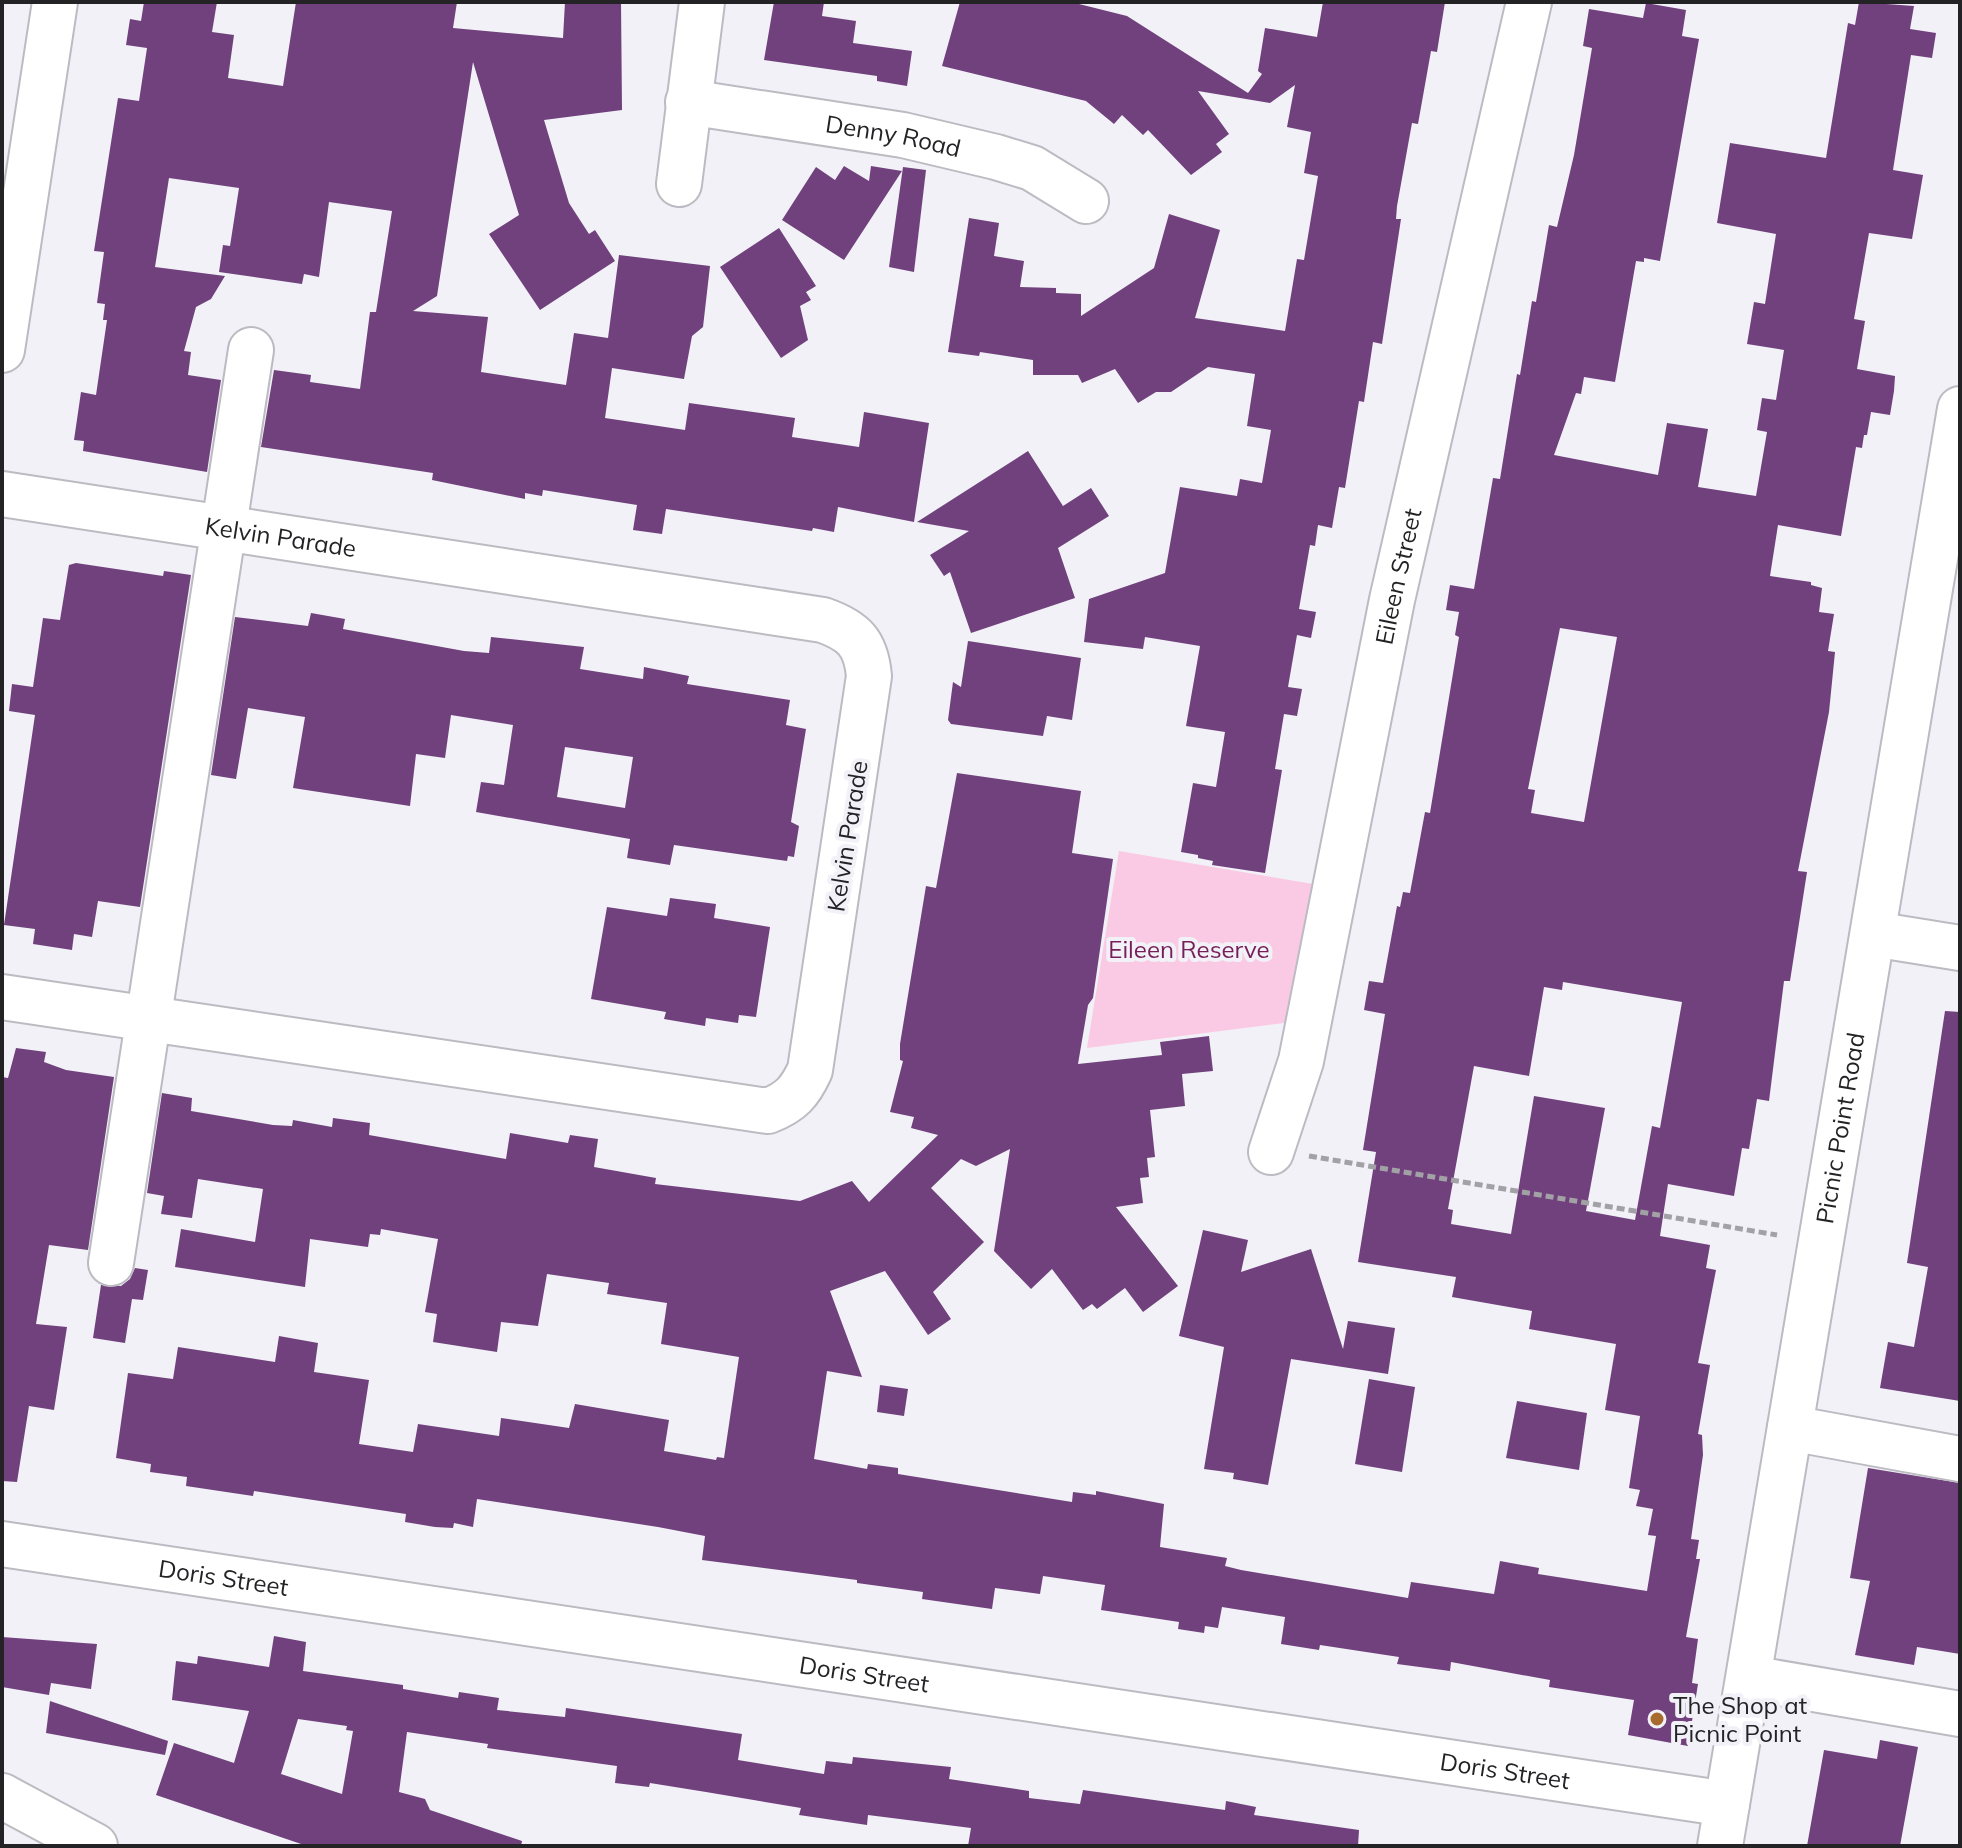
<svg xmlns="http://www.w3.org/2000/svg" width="1962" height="1848" font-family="Mulish,sans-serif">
	<rect width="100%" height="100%" fill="#f2f1f8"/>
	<polygon fill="#facae4" points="1119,851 1319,885 1292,1022 1087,1048"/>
	<g fill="#70417c" fill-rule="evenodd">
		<polygon points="144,2 217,2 212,32 234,35 228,78 283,86 296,2 457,2 453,28 563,38 565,2 621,2 622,110 544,120 569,203 589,234 595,230 615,261 540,310 489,234 519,215 473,62 437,296 413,311 488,317 481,372 566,385 574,333 608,338 619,255 710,266 703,327 692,336 684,379 612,368 605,418 685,430 689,403 795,418 792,437 859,447 864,412 929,423 914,522 838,507 834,532 813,528 812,531 666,509 662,534 633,530 637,505 543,490 542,496 525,493 525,499 432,480 433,473 261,447 274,370 311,375 310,382 360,389 370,312 376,312 392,211 329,202 319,277 304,274 302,284 219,272 223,245 230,246 239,188 169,178 155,267 225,276 211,299 196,307 184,351 191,352 188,375 221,380 207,472 83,451 84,441 74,440 81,392 96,395 107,320 103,320 105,304 97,303 104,252 94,251 118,98 139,101 147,48 126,45 130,19 141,21"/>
		<polygon points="774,2 824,2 822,16 856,21 853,43 912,51 907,86 877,81 877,76 764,60"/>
		<polygon points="960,2 1071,2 1127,16 1248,93 1262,74 1258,71 1265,28 1317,37 1323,2 1445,2 1437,52 1431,51 1418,124 1412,123 1397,206 1396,219 1401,219 1382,344 1373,342 1364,402 1359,401 1345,488 1339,487 1332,528 1318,525 1315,546 1310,545 1299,609 1316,612 1311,638 1297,635 1288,687 1302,689 1297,716 1284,714 1275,769 1282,770 1265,873 1212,865 1213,861 1198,858 1198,855 1181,852 1193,783 1216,787 1225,732 1186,726 1200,646 1145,637 1143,649 1084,642 1089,599 1165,573 1180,487 1237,496 1240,479 1262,483 1271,430 1247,426 1255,374 1208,367 1171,392 1156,392 1138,403 1115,369 1082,383 1078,375 1033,375 1033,360 980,352 979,356 948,352 969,218 999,223 994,256 1024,261 1020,287 1056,288 1056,293 1081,294 1081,316 1154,268 1169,214 1220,230 1195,318 1285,331 1297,259 1304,260 1318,176 1304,173 1311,132 1287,127 1295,85 1270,103 1198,91 1229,134 1216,144 1222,152 1191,175 1148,130 1143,135 1122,115 1114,124 1086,101 942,66"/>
		<path d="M1859,2L1914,6L1910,29L1936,33L1932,58L1911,55L1893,170L1923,175L1912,239L1869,233L1854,319L1865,321L1857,369L1895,376L1894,391L1890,415L1871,412L1867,435H1864L1862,448L1856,447L1841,536L1778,525L1770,576L1811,582V585L1822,588L1819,612L1834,614L1828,651L1835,652L1829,712L1798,871L1807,872L1790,981H1784L1769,1101L1757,1099L1749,1149L1742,1148L1734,1196L1668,1184L1660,1236L1710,1245L1706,1268L1716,1270L1698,1363L1710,1365L1698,1434L1702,1435L1703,1455L1691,1539L1699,1540L1696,1559H1700L1686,1637L1698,1639L1692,1683L1698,1684L1688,1746L1628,1735L1634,1700L1549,1687L1550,1680L1451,1662L1450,1671L1397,1664L1399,1657L1320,1645L1319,1650L1281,1644L1285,1617L1222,1607L1218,1628L1205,1626L1204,1633L1178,1629L1179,1622L1101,1610L1105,1585L1043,1576L1040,1594L995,1588L992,1609L922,1599L923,1592L857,1583V1580L702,1560L705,1536L658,1527L477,1499L473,1527L454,1523L453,1528L435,1527L405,1522L406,1514L254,1491L253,1496L186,1486L187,1477L150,1472L151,1464L116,1458L128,1373L173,1379L178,1347L275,1362L279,1336L318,1343L314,1372L369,1380L359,1444L413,1452L418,1424L499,1436L501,1418L569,1428L575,1404L669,1420L664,1451L716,1460L717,1457L724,1458L739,1357L661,1344L667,1303L607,1294L609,1283L547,1274L538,1326L501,1322L497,1352L433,1342L437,1314L425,1312L438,1239L381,1229L380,1235L370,1234L368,1247L310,1239L305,1287L175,1267L181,1229L255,1242L263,1189L198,1179L192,1218L161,1214L164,1196L147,1193L162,1093L192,1098L191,1111L273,1125L292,1126L293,1120L332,1127L333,1118L370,1123L369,1135L506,1159L510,1133L568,1143L570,1135L598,1139L594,1167L656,1178L655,1184L800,1201L852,1181L869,1202L938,1135L911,1128L914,1117L890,1112L903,1061L900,1060V1044L926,886L936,888L957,773L1081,791L1072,853L1113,859L1093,998L1088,1005L1078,1064L1162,1055L1160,1042L1209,1036L1213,1071L1182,1074L1185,1106L1150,1110L1155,1157L1147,1158L1149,1177L1140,1178L1143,1203L1116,1207L1178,1286L1143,1312L1125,1288L1097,1309L1092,1304L1083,1310L1052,1269L1031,1289L994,1251L1010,1149L976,1166L961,1159L931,1188L984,1242L933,1292L951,1319L928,1335L885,1271L830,1291L862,1377L827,1371L814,1459L867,1469L868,1464L898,1468V1474L1072,1502L1073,1492L1096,1495V1491L1164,1504L1160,1547L1227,1558L1225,1566L1241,1570L1408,1598L1411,1582L1494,1594L1500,1561L1539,1568L1538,1574L1647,1591L1656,1536L1648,1535L1653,1509L1636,1506L1640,1490L1629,1488L1640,1416L1605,1410L1616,1344L1529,1329L1532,1311L1452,1297L1456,1277L1358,1262L1376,1152L1363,1150L1385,1014L1364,1010L1369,981L1383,983L1397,906L1400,907L1403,892L1410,893L1425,812L1430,813L1459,637L1455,635L1459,612L1446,610L1450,585L1474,589L1493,478L1500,479L1517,374L1520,375L1532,301L1536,302L1549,225L1557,227L1574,155L1592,48L1583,46L1589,9L1643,18L1646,3L1686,10L1682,36L1699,39L1660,261L1644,258V262L1636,261L1615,382L1584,377L1581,394L1576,393L1554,455L1658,475L1667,423L1708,429L1698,487L1756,496L1767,432L1757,430L1762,398L1776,400L1784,350L1747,344L1754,302L1765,304L1776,234L1717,223L1730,143L1826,158L1848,23L1855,25ZM1560,628L1617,637L1584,822L1531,813L1535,790L1528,789ZM1563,982L1682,1002L1660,1128L1652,1126L1635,1220L1586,1211L1605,1108L1534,1096L1511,1234L1451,1224L1453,1210L1448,1209L1474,1066L1529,1076L1544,987L1562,990Z"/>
		<polygon points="844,166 869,181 871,166 902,171 844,260 782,220 816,167 835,180"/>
		<polygon points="903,167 926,170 914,272 889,267"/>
		<polygon points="779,228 816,286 806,292 811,300 800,306 808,340 781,358 720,267"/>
		<polygon points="1028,451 1063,506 1091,488 1109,516 1058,548 1075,598 971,633 950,572 944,576 930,555 969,531 917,522"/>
		<polygon points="76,563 163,576 164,571 191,575 140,907 98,901 92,937 74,934 72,950 33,944 35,929 4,925 35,715 9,711 12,684 33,687 43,618 60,620 69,565"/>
		<path d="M311,613L345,619L343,629L464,651L489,653L491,637L584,647L580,669L643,679L644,667L689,676L687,684L790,700L786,725L806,729L791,822L799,826L794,857L788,856L787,861L674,845L670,865L627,858L630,839L476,812L481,782L504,785L513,725L451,715L445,758L416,754L410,806L293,788L305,717L248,708L236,779L211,775L235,617L308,626ZM565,747L633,757L625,808L557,797Z"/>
		<polygon points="968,641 1081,658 1072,720 1047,716 1043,736 951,724 948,720 953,682 961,687"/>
		<polygon points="670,898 716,904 714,918 770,927 756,1017 739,1015 738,1023 706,1018 705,1026 664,1019 666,1012 591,999 607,907 667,916"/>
		<polygon points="1945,1011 1960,1012 1960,1401 1880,1388 1888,1342 1914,1347 1928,1267 1907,1263"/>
		<polygon points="16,1048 46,1052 44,1062 66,1070 114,1077 88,1250 49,1245 36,1324 67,1327 54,1410 29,1406 17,1482 2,1481 2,1077 8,1078"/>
		<polygon points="1203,1230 1248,1240 1241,1272 1311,1249 1343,1349 1348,1321 1395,1328 1388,1374 1291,1359 1268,1485 1233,1479 1234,1473 1204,1469 1224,1347 1179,1336"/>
		<polygon points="135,1268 148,1270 143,1300 132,1299 125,1343 93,1338 101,1285 121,1286 130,1279"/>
		<polygon points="1369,1379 1415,1387 1402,1472 1355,1464"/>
		<polygon points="880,1385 908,1389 904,1416 877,1412"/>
		<polygon points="1517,1401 1587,1413 1579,1470 1506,1458"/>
		<polygon points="1868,1468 1960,1483 1960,1654 1917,1647 1914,1665 1855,1655 1870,1581 1850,1578"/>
		<path d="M274,1636L306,1642L303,1671L403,1685V1689L458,1698L459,1692L499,1698L497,1710L565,1717L566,1708L742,1734L738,1760L824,1774L826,1761L852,1764L853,1757L951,1767L949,1779L1029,1791V1798L1080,1804L1083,1790L1225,1810L1226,1801L1256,1807L1254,1815L1359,1830L1358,1846H968L971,1828L868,1815L867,1825L799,1815L801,1808L706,1792L650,1783L649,1787L615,1783L617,1766L487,1748L488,1744L407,1732L399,1792L425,1799L430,1810L522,1841L521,1846H307L156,1795L174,1743L234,1763L249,1711L172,1700L176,1661L197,1664L198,1656L269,1667ZM298,1719L347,1726L346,1730L353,1731L342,1794L281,1774Z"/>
		<polygon points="2,1637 97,1644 91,1689 51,1683 49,1695 2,1687"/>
		<polygon points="50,1701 168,1741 165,1755 46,1733"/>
		<polygon points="1880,1740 1918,1747 1900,1846 1807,1846 1824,1750 1877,1759"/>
	</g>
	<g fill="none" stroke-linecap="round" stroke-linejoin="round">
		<g stroke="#bcbbc2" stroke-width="48">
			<g id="minor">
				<path id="s1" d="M688,102L903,135L996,157L1032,168L1086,201"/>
				<polyline points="679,184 702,2"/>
				<polyline points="2,350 55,2"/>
				<path id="s2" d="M2,494L823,620C854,631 866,643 869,676L810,1070C800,1092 791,1102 768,1111L2,997"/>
				<polyline points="1873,934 1960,948"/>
				<path id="s3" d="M1271,1152L1301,1061L1392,600L1529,2"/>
				<polyline points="111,1263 251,350"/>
				<polyline points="1790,1428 1960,1459"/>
				<path id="s4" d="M2,1544L1727,1804"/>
				<polyline points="1749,1678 1960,1714"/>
				<path id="s5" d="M1720,1846L1960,409"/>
			</g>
		</g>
		<g stroke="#bcbbc2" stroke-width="48">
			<polyline id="major" points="2,1796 95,1846"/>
		</g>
		<polyline stroke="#a2a1a6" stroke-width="5" stroke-dasharray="8 4" stroke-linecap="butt" points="1309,1156 1777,1235"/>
		<use href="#minor" stroke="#fff" stroke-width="44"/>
		<use href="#major" stroke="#fff" stroke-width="44"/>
	</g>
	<circle fill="#a76c2d" stroke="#f2f1f8" stroke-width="3" cx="1657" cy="1719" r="8"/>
	<g text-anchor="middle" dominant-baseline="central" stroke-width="8" stroke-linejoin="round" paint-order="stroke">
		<g font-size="24" fill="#232225" stroke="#f2f1f8">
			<text stroke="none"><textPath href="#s1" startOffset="208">Denny Road</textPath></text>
			<text stroke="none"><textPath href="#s2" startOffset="282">Kelvin Parade</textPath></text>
			<text stroke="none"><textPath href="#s3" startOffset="590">Eileen Street</textPath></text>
			<text transform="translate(847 836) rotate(-81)">Kelvin Parade</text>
			<text stroke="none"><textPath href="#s5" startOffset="728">Picnic Point Road</textPath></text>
			<text stroke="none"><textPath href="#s4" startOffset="224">Doris Street</textPath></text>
			<text stroke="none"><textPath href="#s4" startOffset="872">Doris Street</textPath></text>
			<text stroke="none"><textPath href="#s4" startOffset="1520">Doris Street</textPath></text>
		</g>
		<g font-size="24" fill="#761e57" stroke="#f2f1f8">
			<text x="1189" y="949">Eileen Reserve</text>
		</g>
		<g font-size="24" fill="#232225" stroke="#f2f1f8" text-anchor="start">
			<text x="1673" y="1705">The Shop at<tspan x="1673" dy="28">Picnic Point</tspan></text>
		</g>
	</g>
	<rect width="1962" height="1848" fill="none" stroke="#232225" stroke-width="8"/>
</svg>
